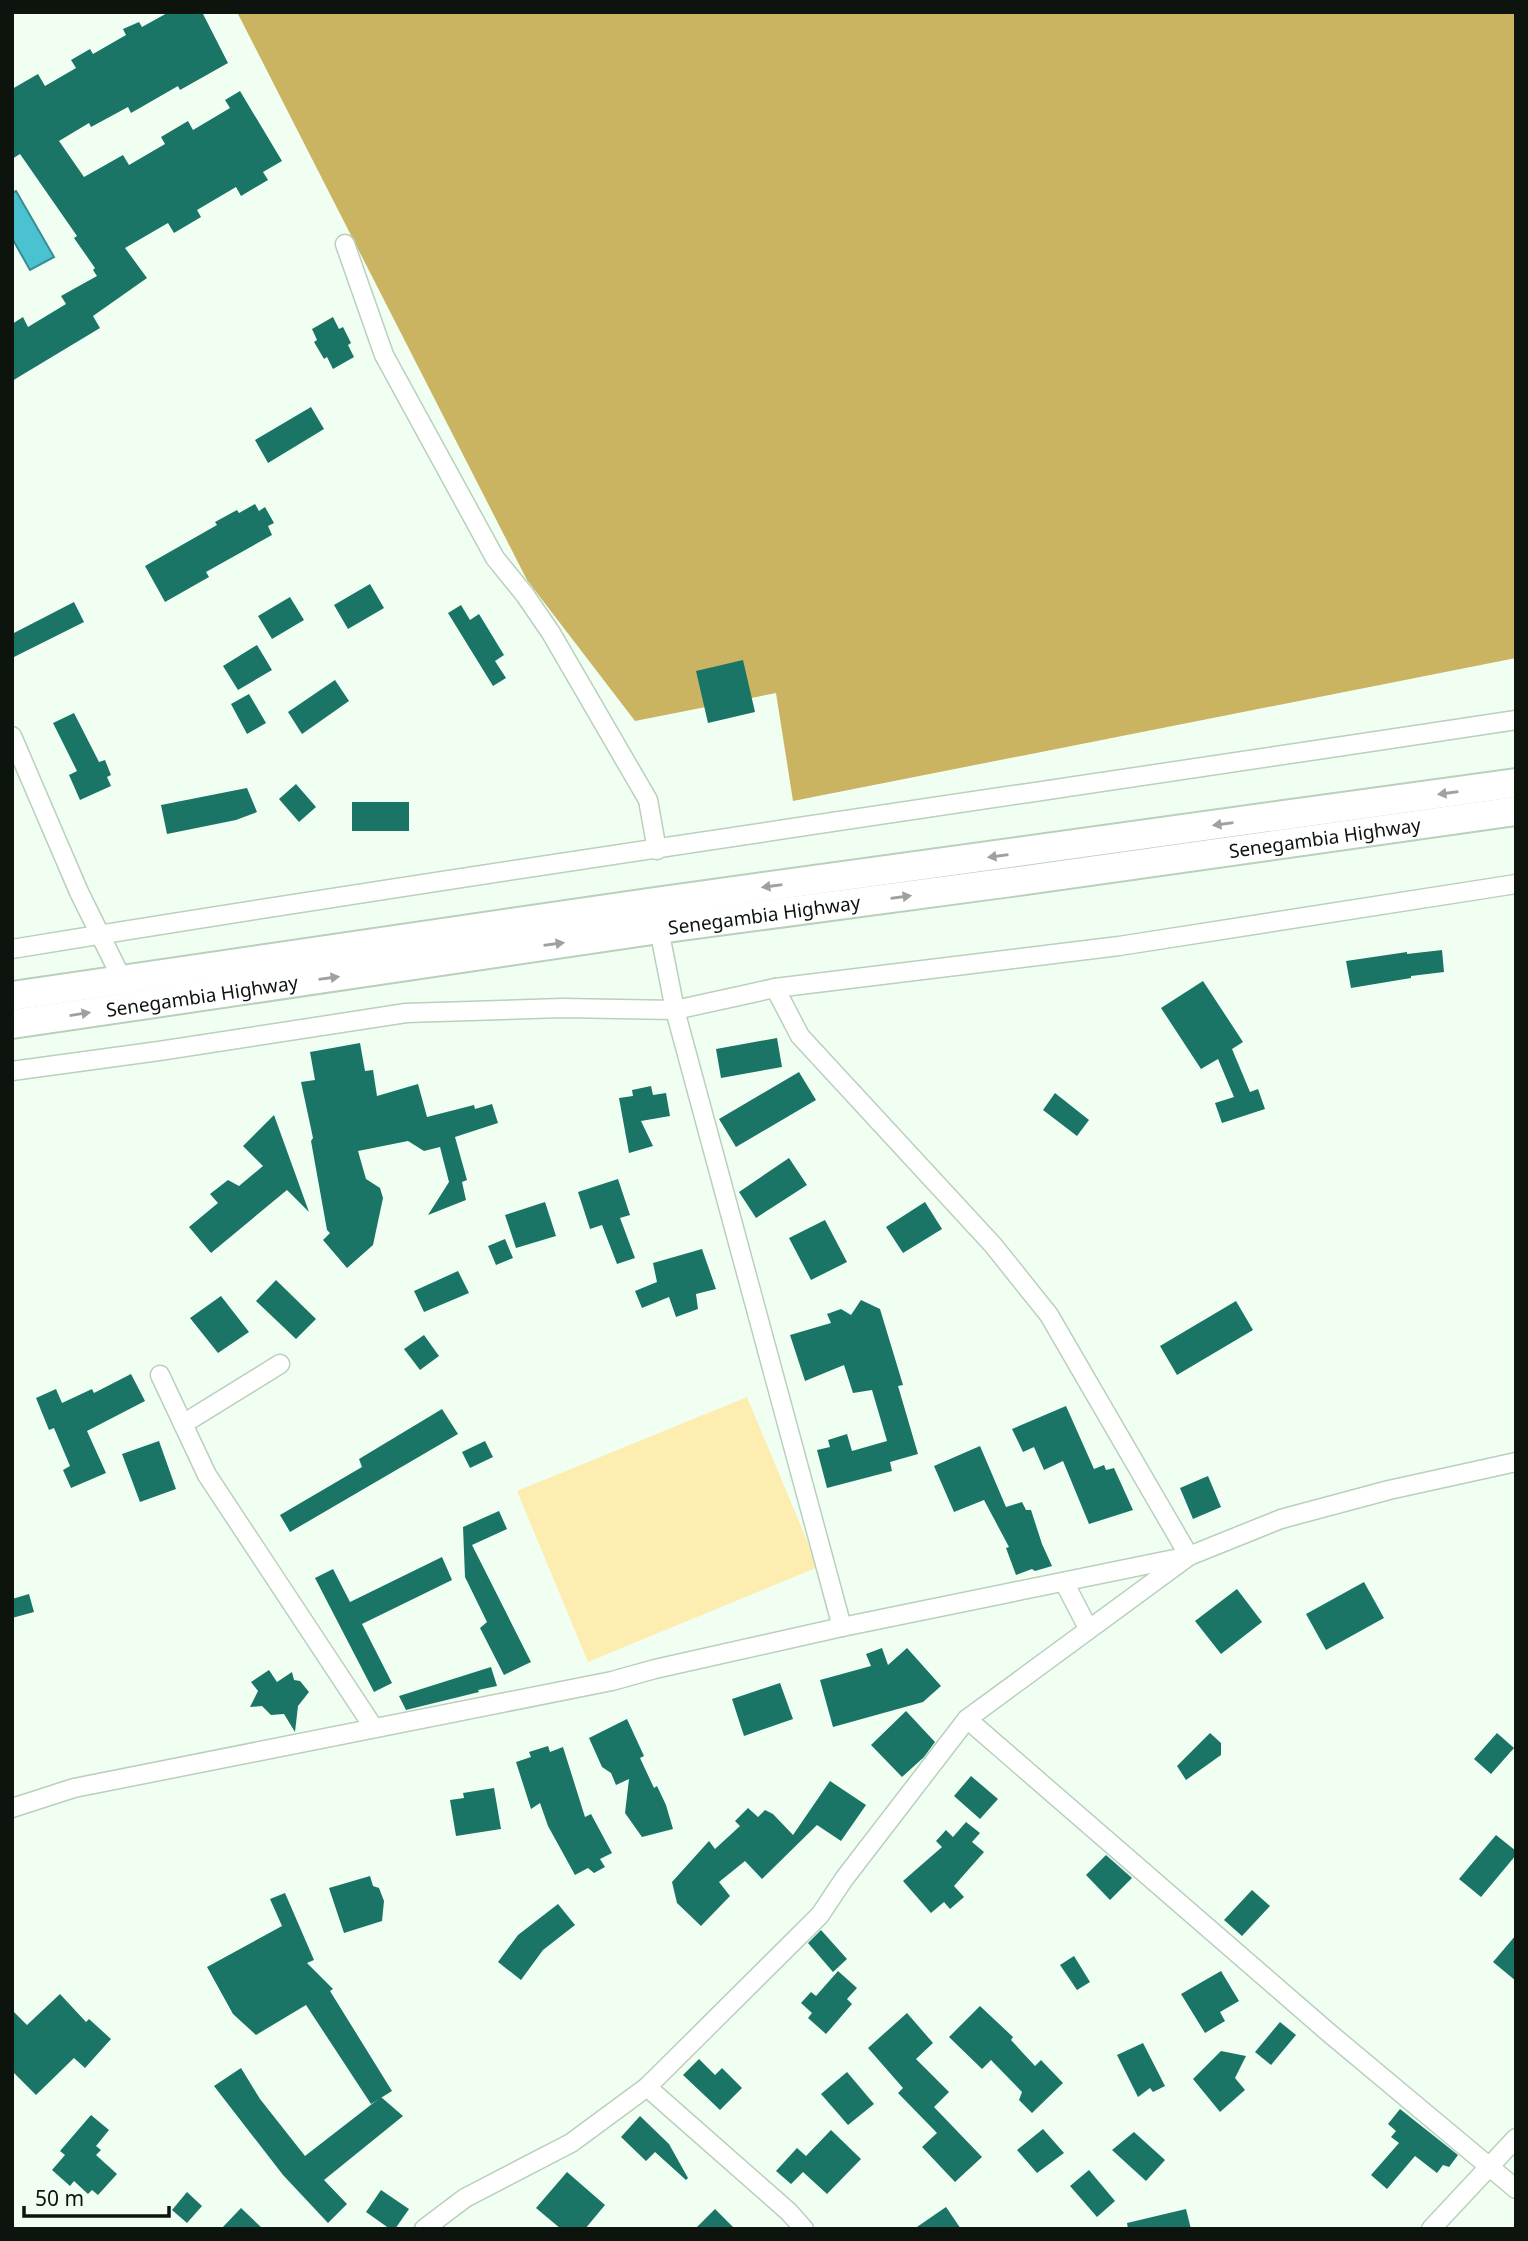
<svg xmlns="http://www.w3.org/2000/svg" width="1528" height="2241" font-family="'Noto Sans',sans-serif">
	<rect width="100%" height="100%" fill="#f0fff2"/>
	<polygon fill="#fdedb0" points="747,1397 818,1567 588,1662 517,1491"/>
	<polygon fill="#cab461" points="237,12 1516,12 1516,658 793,801 776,693 635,721 527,580"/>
	<polygon fill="#4ac2d0" stroke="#378e96" stroke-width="2" points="16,191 54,257 30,270 12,238 12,193"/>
	<g fill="#1b7566">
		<polygon points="169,12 202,12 228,63 180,90 178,86 131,113 128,107 91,127 89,123 59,141 84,177 123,155 129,165 165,144 161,137 188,121 193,130 230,108 225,100 240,91 282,161 263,172 268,180 241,196 236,187 197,210 201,217 174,233 168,223 125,248 147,278 93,316 100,328 12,381 12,324 23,317 28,327 66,304 61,296 97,276 93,270 95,268 74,238 77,236 20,154 12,159 12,89 38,74 45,86 76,68 71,60 90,49 93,54 126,35 123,29 139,22 142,27"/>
		<polygon points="333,317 339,329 343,327 351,343 348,345 354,357 333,369 327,357 324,359 314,342 317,340 312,329"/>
		<polygon points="311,407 324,429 268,463 255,440"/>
		<polygon points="255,504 259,511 265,507 274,523 268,526 272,535 206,572 209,577 165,602 145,566 217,525 215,522 237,510 239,513"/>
		<polygon points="370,584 384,608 348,629 334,605"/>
		<polygon points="290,597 304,620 272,639 258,616"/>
		<polygon points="74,602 84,622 12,658 12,634"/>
		<polygon points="461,605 470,620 479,614 504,655 495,661 506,678 493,686 448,613"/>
		<polygon points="257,645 272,670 238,690 223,666"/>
		<polygon points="743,660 755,712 708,723 696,671"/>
		<polygon points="335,680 349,701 302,734 288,712"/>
		<polygon points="249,694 266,723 247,734 231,704"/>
		<polygon points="74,713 99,762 105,760 111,775 107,777 111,786 80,800 69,775 77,771 53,723"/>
		<polygon points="296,784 316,807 299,822 279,799"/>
		<polygon points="247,788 257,812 236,820 167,834 161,805"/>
		<rect x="352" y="802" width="57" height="29"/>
		<polygon points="1442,950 1444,972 1411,976 1411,978 1351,988 1346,961 1407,952 1407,954"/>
		<polygon points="1203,981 1243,1042 1232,1049 1250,1092 1258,1089 1265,1109 1222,1123 1215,1103 1234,1097 1218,1059 1201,1069 1161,1008"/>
		<polygon points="777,1038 782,1067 721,1078 716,1049"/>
		<polygon points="360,1043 365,1071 373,1070 377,1096 418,1084 427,1117 474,1105 475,1109 492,1104 498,1123 455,1137 467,1180 462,1182 466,1200 428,1215 449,1182 440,1147 424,1151 408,1141 358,1151 366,1179 380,1188 383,1198 373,1245 347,1268 323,1240 330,1233 327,1230 311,1141 313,1138 301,1082 315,1080 310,1052"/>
		<polygon points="799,1072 816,1100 736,1147 719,1119"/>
		<polygon points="651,1086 653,1095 666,1093 670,1116 641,1121 653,1146 629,1153 619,1098 633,1096 632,1090"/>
		<polygon points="1055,1093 1089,1120 1077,1136 1043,1110"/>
		<polygon points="274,1115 309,1212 287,1190 211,1253 189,1227 218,1203 210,1194 228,1180 239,1186 263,1166 243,1146"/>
		<polygon points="789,1158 807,1185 756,1218 739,1192"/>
		<polygon points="618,1179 630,1215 620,1218 635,1258 617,1264 602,1225 590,1229 578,1192"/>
		<polygon points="545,1202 556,1236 516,1248 505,1215"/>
		<polygon points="925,1202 942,1229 903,1253 886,1227"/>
		<polygon points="825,1220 847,1262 811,1280 789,1238"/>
		<polygon points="505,1239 513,1258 496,1265 488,1246"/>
		<polygon points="702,1249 716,1289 696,1294 698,1309 676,1317 669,1297 642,1308 635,1291 657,1282 653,1263"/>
		<polygon points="458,1271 469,1293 424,1312 414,1291"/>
		<polygon points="276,1280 316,1319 296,1339 256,1301"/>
		<polygon points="221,1296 249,1332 218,1353 190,1318"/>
		<polygon points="861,1300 880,1309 903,1385 898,1386 918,1454 890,1462 892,1471 827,1488 817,1450 830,1447 828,1440 847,1434 852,1451 887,1441 872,1390 853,1393 844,1365 805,1381 790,1335 831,1323 827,1314 841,1309 851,1315"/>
		<polygon points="1236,1301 1253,1330 1177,1375 1160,1346"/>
		<polygon points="424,1335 439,1356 420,1370 404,1349"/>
		<polygon points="131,1374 145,1401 87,1431 106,1473 71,1488 63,1470 70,1466 54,1428 49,1430 36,1398 56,1389 62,1403 92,1389 94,1393"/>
		<polygon points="1066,1406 1094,1469 1104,1465 1106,1470 1114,1468 1133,1510 1089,1524 1063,1461 1044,1470 1034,1447 1023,1452 1012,1429"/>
		<polygon points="442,1409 458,1434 290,1532 280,1515 362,1467 359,1459"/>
		<polygon points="159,1441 176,1489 140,1502 122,1454"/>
		<polygon points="485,1441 493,1457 470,1468 462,1452"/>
		<polygon points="980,1446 1006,1507 1022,1502 1026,1510 1031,1510 1042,1544 1052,1566 1035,1571 1032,1569 1016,1575 1006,1548 1009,1547 984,1500 954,1512 934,1466"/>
		<polygon points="1208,1476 1221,1507 1193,1519 1180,1488"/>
		<polygon points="499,1511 507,1529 472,1545 531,1662 504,1675 480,1628 487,1622 465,1577 463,1527"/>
		<polygon points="442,1557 452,1580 362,1624 392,1683 374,1692 315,1578 333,1569 350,1602"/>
		<polygon points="1364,1582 1384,1618 1326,1650 1306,1614"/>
		<polygon points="1237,1589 1262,1622 1221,1654 1195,1621"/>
		<polygon points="29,1594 34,1612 12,1618 12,1599"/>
		<polygon points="882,1648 888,1665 907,1648 941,1686 923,1702 833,1727 820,1680 871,1666 866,1654"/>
		<polygon points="491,1667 497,1686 478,1690 479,1692 406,1710 399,1696"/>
		<polygon points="269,1670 277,1682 292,1672 294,1680 300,1681 309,1692 298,1706 295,1732 284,1714 271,1715 262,1706 250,1707 258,1691 251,1682"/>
		<polygon points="780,1683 793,1719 744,1736 732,1699"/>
		<polygon points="906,1711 935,1742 924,1757 902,1777 871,1745"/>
		<polygon points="627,1719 644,1756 640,1758 654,1788 657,1786 666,1805 673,1829 642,1837 625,1813 629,1779 616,1785 611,1773 602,1767 589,1738"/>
		<polygon points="1210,1733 1221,1743 1221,1755 1186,1780 1177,1766"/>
		<polygon points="1497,1733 1514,1748 1491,1774 1474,1759"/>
		<polygon points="548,1746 550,1752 563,1747 585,1817 591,1814 612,1853 600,1859 605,1867 594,1873 588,1868 575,1875 548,1826 540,1803 531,1809 516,1762 531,1757 529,1752"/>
		<polygon points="971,1776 998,1799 980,1819 954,1796"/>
		<polygon points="830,1781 866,1805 841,1841 817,1825 762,1879 745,1861 719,1882 730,1896 701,1926 677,1903 672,1882 709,1841 715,1849 740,1826 735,1821 748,1808 758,1817 765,1810 773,1814 793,1835"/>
		<polygon points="494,1788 501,1829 456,1836 450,1800 464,1798 463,1793"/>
		<polygon points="966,1822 980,1833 972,1842 984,1852 954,1886 964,1897 950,1909 944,1902 931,1913 903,1881 942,1847 936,1841 946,1830 953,1837"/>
		<polygon points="1496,1835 1516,1851 1516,1855 1481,1897 1459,1879"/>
		<polygon points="1106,1855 1132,1878 1110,1900 1086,1875"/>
		<polygon points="370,1876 373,1886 379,1888 384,1901 382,1921 344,1933 329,1888"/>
		<polygon points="1252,1890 1270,1906 1242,1936 1224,1920"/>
		<polygon points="285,1893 314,1960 307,1963 333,1989 330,1991 392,2091 371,2104 306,2005 256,2035 233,2014 207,1967 282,1926 270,1899"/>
		<polygon points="558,1904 575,1925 543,1950 521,1980 498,1962 518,1935"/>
		<polygon points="821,1930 847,1959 833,1972 808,1943"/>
		<polygon points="1516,1935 1516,1981 1493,1962"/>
		<polygon points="1074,1956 1090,1982 1077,1990 1060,1965"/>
		<polygon points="838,1971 857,1988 847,1999 852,2004 826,2034 808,2018 812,2013 801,2003 811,1992 816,1996"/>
		<polygon points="1221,1971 1239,2001 1220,2012 1225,2021 1205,2033 1181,1994"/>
		<polygon points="60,1994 86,2022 89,2019 111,2039 85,2068 74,2058 36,2095 12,2071 12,2010 27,2025"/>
		<polygon points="980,2006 1013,2037 1011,2040 1035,2066 1041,2060 1063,2083 1032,2113 1019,2100 1022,2092 991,2060 982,2069 949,2037"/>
		<polygon points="907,2013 933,2043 916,2059 949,2092 934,2107 982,2157 955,2182 922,2147 937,2133 898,2093 903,2088 868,2048"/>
		<polygon points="1280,2022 1296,2035 1271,2065 1255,2052"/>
		<polygon points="1143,2043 1165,2086 1153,2092 1150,2088 1138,2097 1117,2055"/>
		<polygon points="1221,2051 1246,2056 1235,2078 1245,2090 1220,2112 1193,2079"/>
		<polygon points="699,2059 715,2075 722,2068 742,2088 720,2110 683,2075"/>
		<polygon points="241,2068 260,2099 305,2156 381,2097 403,2116 324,2180 347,2204 328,2223 283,2175 214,2086"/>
		<polygon points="847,2072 874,2104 848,2125 821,2094"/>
		<polygon points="1400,2109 1458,2155 1449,2167 1443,2165 1437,2173 1415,2156 1387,2189 1371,2175 1399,2143 1391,2137 1396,2131 1388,2124"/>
		<polygon points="91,2115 109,2130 96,2146 101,2150 96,2155 117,2174 98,2195 92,2190 88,2194 74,2181 70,2186 52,2170 65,2155 60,2151"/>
		<polygon points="640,2116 669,2144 688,2178 686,2180 655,2152 646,2161 621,2137"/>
		<polygon points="1043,2129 1064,2153 1037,2173 1017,2150"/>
		<polygon points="831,2130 861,2159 827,2194 803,2172 791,2184 776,2171 797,2148 806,2156"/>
		<polygon points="1134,2132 1165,2160 1146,2181 1112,2150"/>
		<polygon points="1089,2170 1115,2201 1097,2217 1070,2186"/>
		<polygon points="567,2172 605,2205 585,2229 561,2229 536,2208"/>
		<polygon points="381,2190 409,2209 395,2229 390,2229 366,2212"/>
		<polygon points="187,2192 202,2206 187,2223 172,2210"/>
		<polygon points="946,2207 961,2229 914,2229"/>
		<polygon points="241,2208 263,2229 221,2229"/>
		<polygon points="715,2209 735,2229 695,2229"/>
		<polygon points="1186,2209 1191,2229 1128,2229 1127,2223"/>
	</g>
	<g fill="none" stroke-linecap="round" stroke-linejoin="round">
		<g stroke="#b8d0bc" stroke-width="21">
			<g id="street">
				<polyline points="345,244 384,355 495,558 525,595 551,633 648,800 657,850"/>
				<polyline points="12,736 79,892 122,979"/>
				<polyline points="659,929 675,1010 842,1627"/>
				<path d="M12,949C513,867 1015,796 1516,720"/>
				<polyline points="12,1071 159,1051 406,1013 562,1008 675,1010 775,988 1119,946 1516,884"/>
				<polyline points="160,1375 207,1475 374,1728"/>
				<polyline points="183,1424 280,1364"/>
				<polyline points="1064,1582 1088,1628"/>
				<polyline points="967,1719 1328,2032 1516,2189"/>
				<polyline points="12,1808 74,1788 612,1681 655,1669 842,1627 1189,1556 1281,1519 1389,1490 1516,1462"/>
				<polyline points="647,2087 789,2212 804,2229"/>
				<polyline points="424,2229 465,2198 571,2143 647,2087 820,1915 844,1879 967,1719 1189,1556 1049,1315 993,1245 800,1036 775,988"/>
				<polyline points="1431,2229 1516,2138"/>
			</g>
		</g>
		<g stroke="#b8d0bc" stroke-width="32">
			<g id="primary">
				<polyline points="12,996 655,902 1516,783"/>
				<path id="s1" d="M12,1024L659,929L1011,882L1516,811"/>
			</g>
		</g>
		<use href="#street" stroke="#fff" stroke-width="18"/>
		<use href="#primary" stroke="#fff" stroke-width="28"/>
	</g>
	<defs><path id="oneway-solid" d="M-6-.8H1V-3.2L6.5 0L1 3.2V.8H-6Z" transform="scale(1.75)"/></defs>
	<g fill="#9ea19e">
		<use href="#oneway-solid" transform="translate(1448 793) rotate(172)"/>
		<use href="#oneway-solid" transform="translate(1223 824) rotate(172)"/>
		<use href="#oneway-solid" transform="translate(998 856) rotate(172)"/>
		<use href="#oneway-solid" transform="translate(772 886) rotate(172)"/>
		<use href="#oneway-solid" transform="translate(901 897) rotate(-8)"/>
		<use href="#oneway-solid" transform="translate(554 944) rotate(-8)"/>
		<use href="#oneway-solid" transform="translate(329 978) rotate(-8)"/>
		<use href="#oneway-solid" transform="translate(80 1014) rotate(-9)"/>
	</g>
	<g text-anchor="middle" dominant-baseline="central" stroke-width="5" stroke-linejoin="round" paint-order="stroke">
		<g font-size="19" fill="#0c140d" stroke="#f0fff2">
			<text stroke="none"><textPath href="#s1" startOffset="1326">Senegambia Highway</textPath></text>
			<text stroke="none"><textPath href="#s1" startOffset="760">Senegambia Highway</textPath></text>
			<text stroke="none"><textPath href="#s1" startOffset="192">Senegambia Highway</textPath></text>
		</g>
	</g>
	<rect width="1528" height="2241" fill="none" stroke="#0c140d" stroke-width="28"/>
	<path d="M24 2206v10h145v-10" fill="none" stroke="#0c140d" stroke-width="3.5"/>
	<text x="35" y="2206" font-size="21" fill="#0c140d" stroke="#f0fff2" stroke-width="5" paint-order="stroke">50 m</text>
</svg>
